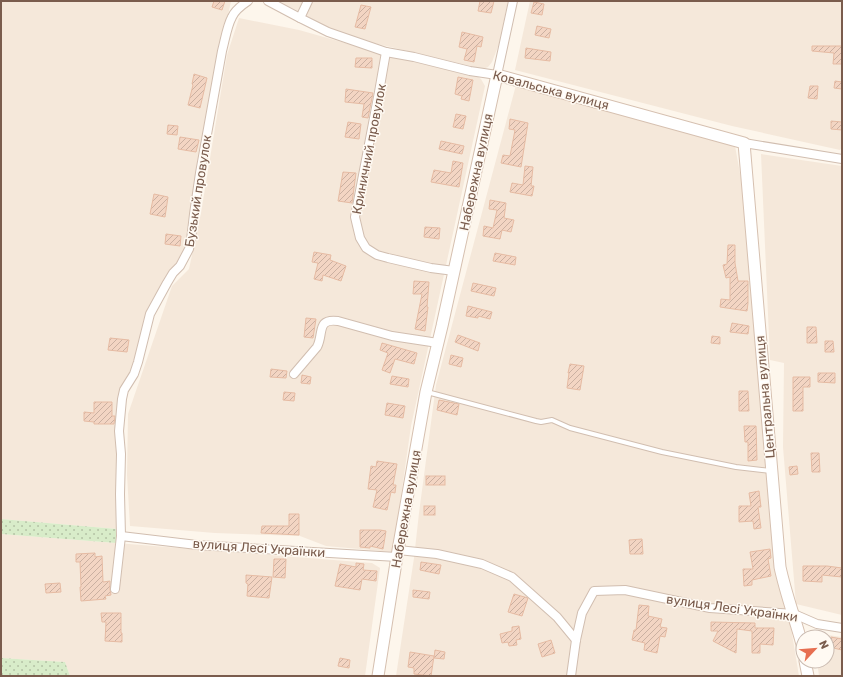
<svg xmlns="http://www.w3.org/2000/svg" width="843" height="677" font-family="Rubik,sans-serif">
	<defs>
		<pattern id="grass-dots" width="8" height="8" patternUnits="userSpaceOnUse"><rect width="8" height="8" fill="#d8ecc9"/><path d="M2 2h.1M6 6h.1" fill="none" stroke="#b4c2a5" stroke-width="1.8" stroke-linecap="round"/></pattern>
		<pattern id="building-hatch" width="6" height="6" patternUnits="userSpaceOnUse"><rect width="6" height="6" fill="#f3d5c3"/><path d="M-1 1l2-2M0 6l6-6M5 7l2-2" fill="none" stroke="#cab0a1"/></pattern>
	</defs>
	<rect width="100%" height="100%" fill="#fdf6ec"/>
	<g fill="#f5e8da">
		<polygon points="1,1 231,1 209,107 189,231 184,251 152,300 144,319 136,361 130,371 118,398 117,529 1,519"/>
		<polygon points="278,1 508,1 499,44 492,62 488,67 483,69 361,40 331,29 296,10"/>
		<polygon points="530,1 842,1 842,147 840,150 732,126 515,70"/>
		<polygon points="239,18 299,30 381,53 477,76 481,79 485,86 411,426 393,552 326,546 300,536 215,533 130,526 127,475 128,414 172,286 189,269 201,213 227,55"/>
		<polygon points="516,85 735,146 748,217 790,622 799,676 396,676 414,558 419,513 436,385"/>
		<polygon points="761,154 842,166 842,615 796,604 783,447 784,363 770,360"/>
		<polygon points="1,534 372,563 380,568 365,676 70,676 65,662 1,658"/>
		<polygon points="814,633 842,637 842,676 819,676 817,661 827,661 827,637 815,637"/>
	</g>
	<g fill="url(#grass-dots)">
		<polygon points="1,519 117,529 116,543 1,534"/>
		<polygon points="1,658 65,662 70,676 1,676"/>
	</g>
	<g fill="url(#building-hatch)" stroke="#e6bba3">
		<polygon points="214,1 225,1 222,10 212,7"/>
		<polygon points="480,1 494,1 491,13 478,11"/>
		<polygon points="534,2 544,4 542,15 531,13"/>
		<polygon points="361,5 371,7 365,29 355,27"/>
		<polygon points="537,26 551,29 549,38 535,35"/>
		<polygon points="462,32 483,37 481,47 477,46 474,62 464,60 467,49 459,47"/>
		<polygon points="812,46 842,46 842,64 833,64 834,53 812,51"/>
		<polygon points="526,48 551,52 550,61 525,58"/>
		<polygon points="356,58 372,58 372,68 355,67"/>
		<polygon points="194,74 207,78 200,108 188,105 193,85 192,84"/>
		<polygon points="458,77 473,80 469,101 461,99 462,96 455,94"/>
		<polygon points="835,81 842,82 842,89 834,88"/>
		<polygon points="810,86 818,86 817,99 808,98"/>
		<polygon points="346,89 373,93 368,118 362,117 364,104 345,102"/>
		<polygon points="456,114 466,116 463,129 453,127"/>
		<polygon points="510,119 528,123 521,167 501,163 503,155 510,156 515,130 509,129"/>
		<polygon points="831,121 842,122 842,130 831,129"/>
		<polygon points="348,122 361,124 359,139 345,137"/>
		<polygon points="168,125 178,126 177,135 167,134"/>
		<polygon points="180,137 199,140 196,152 178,149"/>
		<polygon points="441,141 464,146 462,154 439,149"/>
		<polygon points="453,161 463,163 459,187 431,182 434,170 451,173"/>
		<polygon points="525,166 533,167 531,186 534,186 532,196 510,192 512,183 523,185"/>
		<polygon points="343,172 356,173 352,203 338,201"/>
		<polygon points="154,194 168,197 165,217 150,214"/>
		<polygon points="490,200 506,203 504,218 514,220 511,232 502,230 500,239 483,236 484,226 493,228 497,210 489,209"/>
		<polygon points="425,227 440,228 439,239 424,237"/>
		<polygon points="166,234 181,236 180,246 165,244"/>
		<polygon points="728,245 735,245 735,263 738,281 748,281 748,303 747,311 720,307 721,299 730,300 730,277 726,278 723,265 727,264"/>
		<polygon points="314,252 331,255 330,260 346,266 341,281 323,275 322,281 314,279 318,263 312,262"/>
		<polygon points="495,253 516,257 515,265 493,261"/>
		<polygon points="414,281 429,282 427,307 428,307 425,331 415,329 422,294 413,294"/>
		<polygon points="473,283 496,288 494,296 471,291"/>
		<polygon points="468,306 492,312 490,319 478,316 478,318 466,316"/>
		<polygon points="306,318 316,319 313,338 304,337"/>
		<polygon points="732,323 749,326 748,334 730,332"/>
		<polygon points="807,327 816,327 817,343 807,343"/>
		<polygon points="458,335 480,343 478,351 455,342"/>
		<polygon points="712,336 720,337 720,344 711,343"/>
		<polygon points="110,338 129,340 127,352 108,350"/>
		<polygon points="825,341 833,341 834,352 825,352"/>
		<polygon points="382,343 417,353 414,364 395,359 390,373 382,370 388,353 380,350"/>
		<polygon points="451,355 463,358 461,367 449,364"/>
		<polygon points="570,364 584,366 580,390 567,388 569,373 568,373"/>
		<polygon points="271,369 287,371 286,378 270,377"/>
		<polygon points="818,373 835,373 835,383 818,382"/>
		<polygon points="302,375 311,377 310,384 301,383"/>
		<polygon points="392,376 409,379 408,387 390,384"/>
		<polygon points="793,377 810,377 810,387 803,387 803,411 793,411"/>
		<polygon points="739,391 748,391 749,411 739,411"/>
		<polygon points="284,392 295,393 294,401 283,400"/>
		<polygon points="439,400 459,404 457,415 437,410"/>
		<polygon points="94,402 112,402 112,416 115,416 114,424 94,424 94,422 84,421 84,412 94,413"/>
		<polygon points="387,403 405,406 403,418 385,415"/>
		<polygon points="744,426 756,426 757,460 748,461 748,442 745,442"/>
		<polygon points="811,453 819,453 820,472 812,472"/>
		<polygon points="377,461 397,464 393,485 396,485 395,493 391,492 387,510 373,507 377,490 368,489 371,466 376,467"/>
		<polygon points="797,466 798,474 790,475 789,467"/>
		<rect x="426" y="476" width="19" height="9"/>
		<polygon points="759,491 761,507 758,507 761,528 754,529 753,521 739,522 739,506 751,506 749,493"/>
		<rect x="424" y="506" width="11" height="9"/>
		<polygon points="289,514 299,514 299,535 261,533 262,526 289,526"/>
		<polygon points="360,530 380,530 386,531 383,549 370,546 370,548 360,547"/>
		<polygon points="642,539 643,554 630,554 629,540"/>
		<polygon points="770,549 771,558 768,559 771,576 752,580 752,585 744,586 743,569 753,569 750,552"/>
		<polygon points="95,553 95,557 102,556 103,582 110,581 110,589 111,595 105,596 106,599 81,601 80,587 81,587 80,562 76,562 76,554"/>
		<polygon points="274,559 286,559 285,578 273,577"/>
		<polygon points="421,562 441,565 439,574 420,570"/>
		<polygon points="356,563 364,564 363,570 377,571 376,581 362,579 360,590 335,586 340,564 356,567"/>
		<polygon points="803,566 827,566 842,568 842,577 822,575 822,582 803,581"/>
		<polygon points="246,575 272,577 269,598 247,596 248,584 246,583"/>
		<polygon points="60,583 61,592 46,593 45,584"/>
		<polygon points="413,590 430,592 429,599 413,597"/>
		<polygon points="514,594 528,598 522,616 508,612"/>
		<polygon points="639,605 649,606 648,616 662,619 660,627 667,628 665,637 660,636 657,653 644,650 645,643 632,640 634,630 636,630"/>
		<polygon points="101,613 121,613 121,633 122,633 122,642 105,641 106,622 102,622"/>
		<polygon points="711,622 755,623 755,628 774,628 773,645 760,644 760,653 752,653 752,631 737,629 736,653 713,641 718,631 711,631"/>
		<polygon points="519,626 521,639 516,640 517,645 509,646 508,642 502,643 500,634 512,631 512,627"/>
		<polygon points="831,637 842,639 842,650 829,647"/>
		<polygon points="551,640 555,653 542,657 538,644"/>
		<polygon points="435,650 445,652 444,659 434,658"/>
		<polygon points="410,652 434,656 431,676 414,674 414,668 408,667"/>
		<polygon points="340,658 350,660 349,668 338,666"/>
	</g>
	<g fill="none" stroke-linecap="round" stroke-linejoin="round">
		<g stroke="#d1beb0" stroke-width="6">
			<polyline id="lane" points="427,392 536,421 541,422 552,420 570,428 662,452 736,467 771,471"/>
		</g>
		<g stroke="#d1beb0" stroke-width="10">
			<g id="street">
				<polyline points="268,1 300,18 328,32 386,52 414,57 470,71 497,75 513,1"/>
				<polyline points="300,18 308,1"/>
				<polyline points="386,52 379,92 355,217 360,238 366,248 377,255 388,258 431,268 454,271"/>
				<polyline points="744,143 842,159"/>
				<path d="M294,374L317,347C324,334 316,318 338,321L392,336L438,343"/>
				<polyline points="121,536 197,545 397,557"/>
				<polyline points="398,550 437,554 482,564 512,577 557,617 576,640"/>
				<path d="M115,589L121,536L120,494L121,454L119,431L122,399L124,390L134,374L138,362L150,314L167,283L173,273L180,266L189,249L191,240L194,214L200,173L222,51C225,40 227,26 232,17C235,10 242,5 248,1"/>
				<polyline points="571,676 576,640 582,613 594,591 625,590 710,608 794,614 817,624 842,628"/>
			</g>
		</g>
		<g stroke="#d6c0b0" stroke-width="13">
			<g id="secondary">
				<polyline points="805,661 808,676"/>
				<path d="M378,676L398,550L426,392L442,326L497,75L744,143L780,567C786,595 796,621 803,648"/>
			</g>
		</g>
		<use href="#lane" stroke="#fff" stroke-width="4"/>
		<use href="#street" stroke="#fff" stroke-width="8"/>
		<use href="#secondary" stroke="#fff" stroke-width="11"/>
	</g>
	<g text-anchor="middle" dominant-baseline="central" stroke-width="3" stroke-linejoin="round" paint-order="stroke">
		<g font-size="13" fill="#7a5c4d" stroke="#fffaf3">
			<text transform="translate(551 90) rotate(15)">Ковальська вулиця</text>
			<text transform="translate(369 149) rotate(-79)">Криничний провулок</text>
			<text transform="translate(476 172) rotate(-78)">Набережна вулиця</text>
			<text transform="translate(198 191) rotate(-81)">Бузький провулок</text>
			<text transform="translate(765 397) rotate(-95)">Центральна вулиця</text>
			<text transform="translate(406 509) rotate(-80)">Набережна вулиця</text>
			<text transform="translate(259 548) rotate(4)">вулиця Лесі Українки</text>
			<text transform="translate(732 608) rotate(8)">вулиця Лесі Українки</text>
		</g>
	</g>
	<rect width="843" height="677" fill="none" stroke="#7a5c4d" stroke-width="4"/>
	<g transform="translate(815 649) rotate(64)"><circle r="19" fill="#fffaf3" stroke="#cabbb1"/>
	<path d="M0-3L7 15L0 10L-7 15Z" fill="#e76f51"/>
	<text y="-6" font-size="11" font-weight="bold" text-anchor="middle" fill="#7a5c4d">N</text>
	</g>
</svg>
